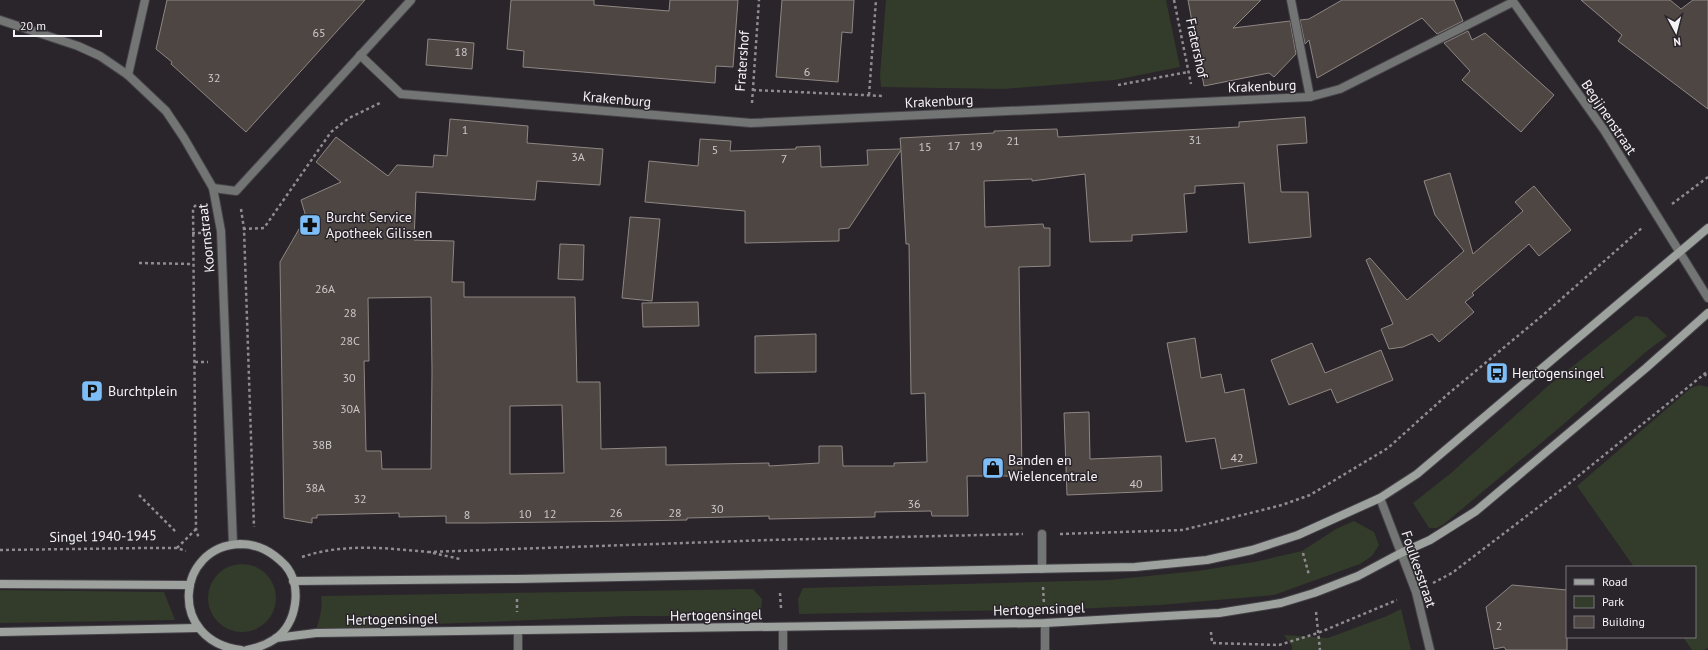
<svg xmlns="http://www.w3.org/2000/svg" width="1708" height="650" font-family="'PT Sans',sans-serif">
	<rect width="100%" height="100%" fill="#29252b"/>
	<g fill="#333b2a">
		<polygon points="886,0 1166,0 1180,67 1115,80 1004,89 881,87 880,75"/>
		<polygon points="1636,316 1647,317 1667,336 1647,351 1559,428 1444,524 1437,528 1429,528 1413,503 1451,473 1549,385"/>
		<polygon points="1699,385 1708,387 1708,648 1704,650 1692,650 1683,637 1695,637 1695,567 1634,567 1577,486 1691,388"/>
		<polygon points="1354,521 1374,532 1379,545 1372,556 1360,564 1274,595 1160,605 1074,609 799,614 798,599 803,588 1109,580 1197,571 1254,562 1302,551 1336,529"/>
		<circle cx="242" cy="598" r="34"/>
		<path d="M753,589L762,599L761,614L747,616H630L316,629C320,619 323,606 321,596Z"/>
		<polygon points="0,590 164,592 175,620 0,623"/>
		<polygon points="1401,609 1411,650 1292,650 1292,646 1284,635 1328,638 1387,616"/>
	</g>
	<g fill="#4d4643" stroke="#8f8783" fill-rule="evenodd">
		<polygon points="167,0 365,0 246,132 171,64 172,62 156,49"/>
		<polygon points="511,0 594,0 594,5 669,11 670,0 738,0 733,67 716,66 715,83 523,67 524,51 507,49"/>
		<polygon points="782,0 854,0 852,33 842,32 838,82 776,77"/>
		<polygon points="1188,0 1261,0 1233,28 1290,21 1296,54 1274,77 1269,73 1204,86"/>
		<polygon points="1342,0 1454,0 1463,21 1437,34 1422,18 1317,78 1309,40 1305,44 1300,20 1309,19"/>
		<polygon points="1581,0 1670,0 1681,9 1693,0 1708,0 1708,109 1618,41 1622,35"/>
		<polygon points="1468,31 1472,40 1485,33 1554,95 1521,132 1462,80 1470,71 1444,43"/>
		<polygon points="428,39 474,43 472,69 426,65"/>
		<path d="M1305,117L1307,143L1277,145L1281,192H1308L1311,237L1249,243L1244,183L1195,186V193L1184,194L1187,232L1132,235V241L1090,242L1085,174L1032,181V179L984,181L985,227L1043,224L1044,228H1050V266L1019,267L1022,476H967L968,516H932L931,511L875,512V517L769,519V516L687,518V520L633,521L483,523H446V516L399,517V513L317,515V518H312V523L284,518L280,262L306,217L301,200L341,182L316,162L336,137L388,176L397,165L433,167L434,155L447,156L450,119L528,126L527,143L603,149L600,185L537,181L535,200L416,192L414,240L454,241L452,282H464V297H575L577,382H600L601,449L666,447V465L769,463V466L819,463V446H842L843,466H894V463L927,462L925,393L911,394L909,244H906L901,150L849,228L839,229V241L745,243V211L645,202L649,161L698,166L700,139L731,141L730,151L796,149V147L820,146L821,167L868,165L867,150L901,149L900,138L994,133V131L1057,129L1058,137L1239,127V122ZM431,297L432,371L431,469H382L381,451H366L364,361H369L368,298ZM562,405L564,473L510,474V406Z"/>
		<polygon points="1450,173 1473,254 1523,211 1515,202 1534,186 1571,230 1539,256 1529,244 1472,293 1474,295 1465,302 1474,312 1439,342 1432,334 1403,347 1389,349 1381,329 1393,324 1366,260 1370,258 1407,300 1464,251 1435,215 1424,181"/>
		<polygon points="630,217 660,219 652,301 622,298"/>
		<polygon points="560,244 584,245 583,280 558,279"/>
		<polygon points="698,302 699,326 643,327 642,303"/>
		<polygon points="816,334 816,372 755,373 755,336"/>
		<polygon points="1195,338 1201,378 1221,374 1225,393 1244,389 1257,463 1221,469 1215,438 1186,442 1167,343"/>
		<polygon points="1312,343 1325,373 1381,350 1393,380 1337,403 1331,389 1289,405 1271,360"/>
		<polygon points="1089,412 1090,459 1161,456 1162,491 1067,495 1064,413"/>
		<polygon points="1512,585 1567,590 1567,650 1506,650 1504,647 1494,649 1486,607"/>
	</g>
	<g fill="none" stroke-linecap="round" stroke-linejoin="round">
		<g stroke="#464248" stroke-width="10">
			<g id="service">
				<polyline points="1291,0 1310,97"/>
				<polyline points="1042,534 1042,569"/>
			</g>
		</g>
		<g stroke="#464248" stroke-width="10">
			<polyline id="pedestrian" points="128,75 145,0"/>
		</g>
		<g stroke="#464248" stroke-width="10">
			<g id="minor">
				<polyline points="1512,0 1604,130 1708,298"/>
				<polyline points="0,20 78,46 100,56 128,75 166,111 184,138 213,188 221,231 233,544"/>
				<polyline points="360,55 401,94 751,123 1310,97 1340,89 1513,2"/>
				<polyline points="213,188 236,191 411,0"/>
				<polyline points="1380,498 1416,592 1430,650"/>
				<polyline points="1045,623 1045,650"/>
				<polyline points="783,627 783,650"/>
				<polyline points="518,630 518,650"/>
			</g>
		</g>
		<g stroke="#464248" stroke-width="10">
			<g id="secondary">
				<polyline points="293,581 516,579 1135,567 1207,560 1252,550 1298,535 1380,498 1417,474 1708,228"/>
				<polyline points="0,584 190,585"/>
				<polyline points="0,632 198,628"/>
				<polyline points="276,638 316,633 1045,623 1219,613 1281,603 1314,593 1358,576 1401,553 1430,540 1476,511 1646,368 1708,313"/>
				<path d="M241,650C167,641 176,546 240,544C259,544 272,552 285,565C303,585 297,624 275,639C266,645 257,648 247,650"/>
			</g>
		</g>
		<g stroke="#8f8c91" stroke-width="2.5" stroke-dasharray="3 3" stroke-linecap="butt">
			<polyline points="1174,0 1191,84"/>
			<polyline points="1118,85 1188,72"/>
			<polyline points="753,90 884,96"/>
			<polyline points="869,95 876,0"/>
			<polyline points="752,103 759,0"/>
			<polyline points="1672,204 1708,177"/>
			<polyline points="196,205 193,208 196,529 199,539"/>
			<polyline points="241,209 244,229 254,527"/>
			<polyline points="243,229 264,228 331,132 349,118 382,102"/>
			<polyline points="192,233 202,233"/>
			<polyline points="139,263 193,264"/>
			<polyline points="195,362 208,362"/>
			<polyline points="1704,374 1708,377"/>
			<polyline points="139,495 177,533"/>
			<polyline points="1060,534 1183,530 1282,505 1310,495 1388,448 1448,394 1543,315 1643,227"/>
			<polyline points="177,548 196,529"/>
			<polyline points="0,550 144,548 177,548 186,551"/>
			<polyline points="428,552 769,540 1023,534"/>
			<polyline points="433,553 460,559"/>
			<polyline points="1303,553 1309,575"/>
			<path d="M302,557C343,543 387,548 428,552"/>
			<polyline points="1433,583 1452,573 1566,486 1708,371"/>
			<polyline points="1043,587 1044,604"/>
			<polyline points="780,593 781,608"/>
			<polyline points="517,599 517,612"/>
			<polyline points="1316,612 1320,650"/>
			<polyline points="1211,632 1212,643 1279,645 1318,633 1397,600"/>
		</g>
		<use href="#service" stroke="#727574" stroke-width="8"/>
		<use href="#pedestrian" stroke="#727574" stroke-width="8"/>
		<use href="#minor" stroke="#727574" stroke-width="8"/>
		<use href="#secondary" stroke="#9da29f" stroke-width="8"/>
	</g>
	<defs>
		<g id="pharmacy-square" transform="scale(1.15)"><rect x="-9" y="-9" width="18" height="18" rx="4" fill="#7dbef9" stroke="#29252b"/><path d="M-2-6h4v4h4v4h-4v4h-4v-4h-4v-4h4Z" fill="#111"/></g>
		<g id="bus-square" transform="scale(1.15)"><rect x="-9" y="-9" width="18" height="18" rx="4" fill="#7dbef9" stroke="#29252b"/><path d="M-5-6H5V4H4V6H2V4H-2V6H-4V4H-5ZM-3.5-4V0h7V-4ZM-3.5 1.2v1.5H-2V1.2ZM2 1.2v1.5H3.5V1.2Z" fill="#111"/></g>
		<g id="parking-square" transform="scale(1.15)"><rect x="-9" y="-9" width="18" height="18" rx="4" fill="#7dbef9" stroke="#29252b"/><path d="M-3.5-5.5H1a3.5 3.5 0 0 1 0 7H-1V5.5H-3.5ZM-1-3.4V-.6H.8a1.4 1.4 0 0 0 0-2.8Z" fill="#111"/></g>
		<g id="shop-square" transform="scale(1.15)"><rect x="-9" y="-9" width="18" height="18" rx="4" fill="#7dbef9" stroke="#29252b"/><path d="M-5-2.5h2.3a2.7 3.5 0 0 1 5.4 0H5L5.5 6h-11ZM-1.5-2.5h3a1.5 2.3 0 0 0-3 0Z" fill="#111"/></g>
	</defs>
	<g fill-rule="evenodd">
		<use href="#pharmacy-square" x="310" y="225"/>
		<use href="#bus-square" x="1497" y="373"/>
		<use href="#parking-square" x="92" y="391"/>
		<use href="#shop-square" x="993" y="468"/>
	</g>
	<g text-anchor="middle" dominant-baseline="central" stroke-width="3" stroke-linejoin="round" paint-order="stroke">
		<g font-size="12" fill="#ccc8ca">
			<text x="319" y="32">65</text>
			<text x="461" y="51">18</text>
			<text x="807" y="71">6</text>
			<text x="214" y="77">32</text>
			<text x="465" y="129">1</text>
			<text x="1195" y="139">31</text>
			<text x="1013" y="140">21</text>
			<text x="954" y="145">17</text>
			<text x="976" y="145">19</text>
			<text x="925" y="146">15</text>
			<text x="715" y="149">5</text>
			<text x="578" y="156">3A</text>
			<text x="784" y="158">7</text>
			<text x="325" y="288">26A</text>
			<text x="350" y="312">28</text>
			<text x="350" y="340">28C</text>
			<text x="349" y="377">30</text>
			<text x="350" y="408">30A</text>
			<text x="322" y="444">38B</text>
			<text x="1237" y="457">42</text>
			<text x="1136" y="483">40</text>
			<text x="315" y="487">38A</text>
			<text x="360" y="498">32</text>
			<text x="914" y="503">36</text>
			<text x="717" y="508">30</text>
			<text x="616" y="512">26</text>
			<text x="675" y="512">28</text>
			<text x="525" y="513">10</text>
			<text x="550" y="513">12</text>
			<text x="467" y="514">8</text>
			<text x="1499" y="625">2</text>
		</g>
		<g font-size="14" fill="#f6f3f7" stroke="#29252b">
			<text transform="translate(1197 48) rotate(78)">Fratershof</text>
			<text transform="translate(742 61) rotate(-86)">Fratershof</text>
			<text transform="translate(1262 86) rotate(-2)">Krakenburg</text>
			<text transform="translate(617 99) rotate(5)">Krakenburg</text>
			<text transform="translate(939 101) rotate(-3)">Krakenburg</text>
			<text transform="translate(1609 117) rotate(56)">Begijnenstraat</text>
			<text transform="translate(206 238) rotate(-96)">Koornstraat</text>
			<text transform="translate(103 536) rotate(-1)">Singel 1940-1945</text>
			<text transform="translate(1419 569) rotate(71)">Foulkesstraat</text>
			<text transform="translate(1039 609) rotate(-2)">Hertogensingel</text>
			<text transform="translate(716 615) rotate(-1)">Hertogensingel</text>
			<text transform="translate(392 619) rotate(-1)">Hertogensingel</text>
		</g>
		<g font-size="14" fill="#f6f3f7" stroke="#29252b" text-anchor="start">
			<text x="326" y="217">Burcht Service<tspan x="326" dy="16">Apotheek Gilissen</tspan></text>
			<text x="1512" y="373">Hertogensingel</text>
			<text x="108" y="391">Burchtplein</text>
			<text x="1008" y="460">Banden en<tspan x="1008" dy="16">Wielencentrale</tspan></text>
		</g>
	</g>
	<rect x="1566" y="566" width="130" height="72" fill="#29252b" stroke="#7b777d"/>
	<rect x="1574" y="579" width="20" height="6" fill="#9da29f" stroke="#7b777d"/>
	<text x="1602" y="586" font-size="12" fill="#f6f3f7">Road</text>
	<rect x="1574" y="596" width="20" height="12" fill="#333b2a" stroke="#7b777d"/>
	<text x="1602" y="606" font-size="12" fill="#f6f3f7">Park</text>
	<rect x="1574" y="616" width="20" height="12" fill="#4d4643" stroke="#7b777d"/>
	<text x="1602" y="626" font-size="12" fill="#f6f3f7">Building</text>
	<g transform="translate(1676 32) rotate(173)" stroke="#29252b" stroke-width="3" paint-order="stroke">
	<path d="M0-3L7 15L0 10L-7 15Z" fill="#f6f3f7"/>
	<text y="-6" font-size="11" font-weight="bold" text-anchor="middle" fill="#f6f3f7">N</text>
	</g>
	<path d="M14 30v6h87v-6" fill="none" stroke="#f6f3f7" stroke-width="2"/>
	<text x="20" y="30" font-size="12" fill="#f6f3f7" stroke="#29252b" stroke-width="3" paint-order="stroke">20 m</text>
</svg>
